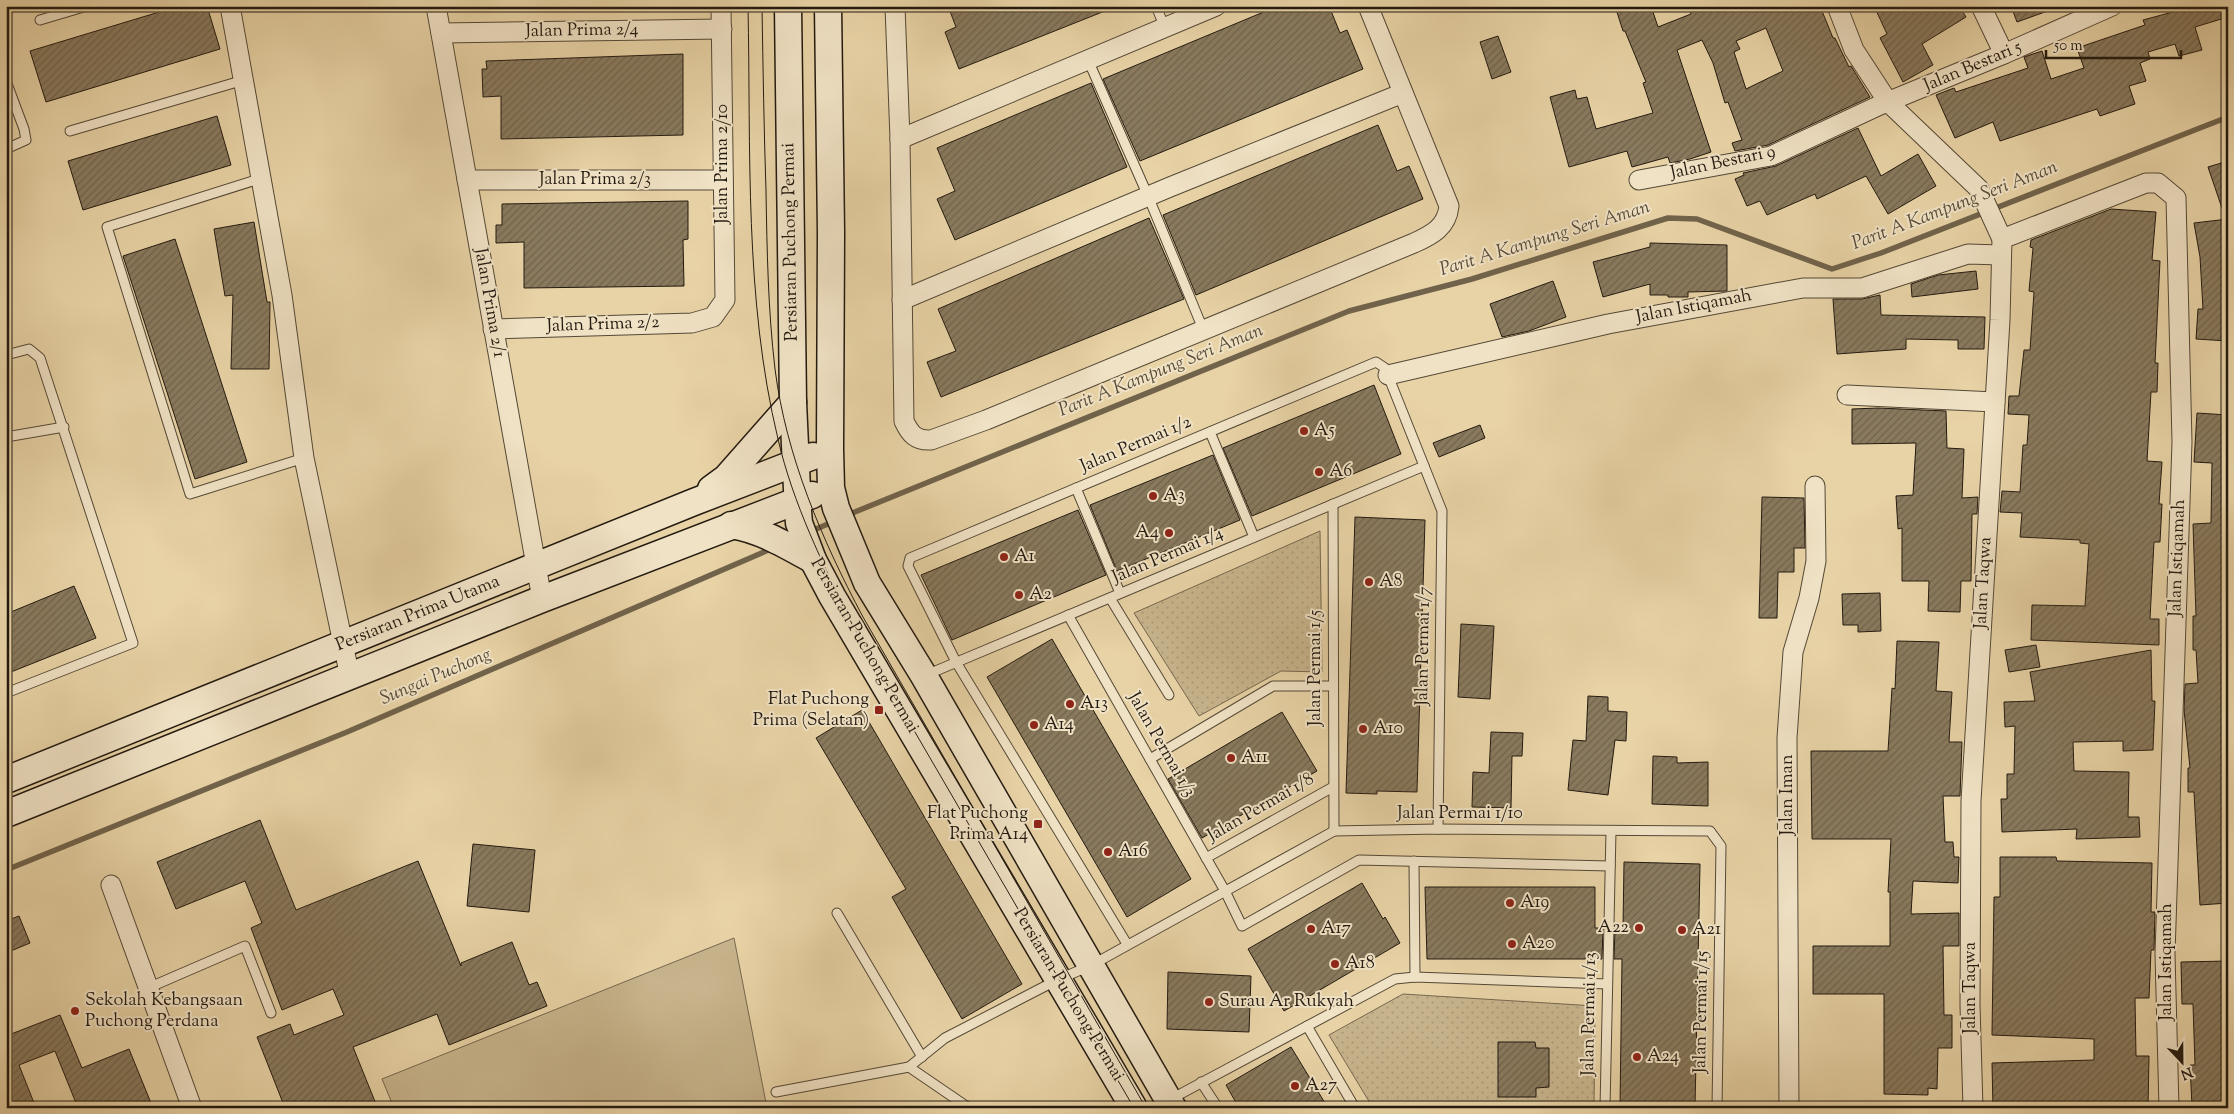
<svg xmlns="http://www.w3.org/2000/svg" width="2234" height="1114" font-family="'Sorts Mill Goudy',serif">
	<defs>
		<pattern id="park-dots" width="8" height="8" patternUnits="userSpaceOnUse" patternTransform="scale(1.25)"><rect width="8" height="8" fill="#c7b48c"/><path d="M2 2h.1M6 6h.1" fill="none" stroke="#ab9a78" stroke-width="1.8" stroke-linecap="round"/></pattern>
		<pattern id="building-hatch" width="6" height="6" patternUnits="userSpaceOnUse" patternTransform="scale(1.25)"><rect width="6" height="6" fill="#897a5e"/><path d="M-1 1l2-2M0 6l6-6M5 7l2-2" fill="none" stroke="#70634c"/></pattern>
	</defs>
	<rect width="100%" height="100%" fill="#e8d3a6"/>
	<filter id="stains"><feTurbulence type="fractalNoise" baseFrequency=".004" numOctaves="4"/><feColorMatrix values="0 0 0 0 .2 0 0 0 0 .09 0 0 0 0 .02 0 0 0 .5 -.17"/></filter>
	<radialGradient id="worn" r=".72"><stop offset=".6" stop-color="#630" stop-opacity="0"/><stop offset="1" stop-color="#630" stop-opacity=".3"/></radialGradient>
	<polygon fill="#c7b48c" stroke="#75674e" points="734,938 767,1108 394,1108 382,1079"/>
	<g fill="url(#park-dots)" stroke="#75674e">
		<polygon points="1320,531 1322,672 1281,671 1199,716 1134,613"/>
		<polygon points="1403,994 1595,1006 1594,1108 1373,1108 1329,1035"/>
	</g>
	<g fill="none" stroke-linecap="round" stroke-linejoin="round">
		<g stroke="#71634b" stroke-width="5.5">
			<polyline points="845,516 1349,311 1472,279 1668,218 1697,219 1832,269 1881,253 2228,117"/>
			<polyline points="809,532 835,521"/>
			<polyline points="6,870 347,732 773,548"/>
		</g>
	</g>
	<g fill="url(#building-hatch)" stroke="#231a10" fill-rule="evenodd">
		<polygon points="179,6 207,6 220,49 46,102 30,51"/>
		<polygon points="948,6 1114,6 1115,7 959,69 945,32 956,27"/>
		<polygon points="1278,6 1329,6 1340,33 1347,30 1363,69 1140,161 1103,79"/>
		<path d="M1615,6H1651L1658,27L1691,14L1688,6H1820L1833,38H1835L1849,67L1851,66L1870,97L1768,145L1735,151L1732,143L1742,140L1728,102L1725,103L1713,63L1702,40L1677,50L1711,152L1690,159L1670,163L1668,157L1632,167L1627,151L1569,167L1550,97L1575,90L1577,99L1587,97L1596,129L1653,113L1643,83L1646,82L1625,31H1623ZM1766,28L1783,71L1746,89L1734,52L1740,49L1736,41Z"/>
		<polygon points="1874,6 1959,6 1966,17 1922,44 1933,65 1903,82 1880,38 1887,34"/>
		<polygon points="2011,6 2056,6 2056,8 2017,22"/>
		<polygon points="2195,6 2228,6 2228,17 2195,27 2202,50 2179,56 2175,44 2148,52 2150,59 2140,63 2146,81 2129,86 2135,104 2100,116 2097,109 2000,141 1993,122 1955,138 1936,95 1954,88 1956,92 2028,68 2024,57 2042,51 2051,79 2084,68 2077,48 2145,25 2143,20"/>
		<polygon points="1498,36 1511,72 1492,79 1480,42"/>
		<polygon points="683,54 683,135 501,139 501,96 483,97 482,69 487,69 486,61"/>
		<polygon points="1091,83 1127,167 955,240 937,199 955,191 937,148"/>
		<polygon points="217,116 231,165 83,210 68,161"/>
		<polygon points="1378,125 1397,171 1409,166 1423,199 1196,295 1163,215"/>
		<polygon points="1858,128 1881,176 1918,154 1936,186 1888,214 1866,176 1817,199 1815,194 1767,215 1760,201 1747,206 1735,179 1744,175 1743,173 1776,166"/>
		<polygon points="2228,161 2228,216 2225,217 2208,167"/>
		<polygon points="688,201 688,239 683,240 684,286 524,288 524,242 496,243 496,225 502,225 502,204"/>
		<polygon points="2111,209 2156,212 2152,260 2160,261 2155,363 2158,363 2157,392 2151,392 2147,461 2162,462 2159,504 2162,504 2160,542 2154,542 2150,619 2159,619 2159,645 2031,640 2032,605 2085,606 2089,544 2080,543 2080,540 2020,537 2022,513 2000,512 2002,491 2020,492 2023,445 2027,445 2029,415 2008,414 2009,396 2019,396 2024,350 2030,350 2034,292 2029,291 2033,248 2030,247 2031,240"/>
		<polygon points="1149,218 1184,299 941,397 927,362 956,351 938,309"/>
		<polygon points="2228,219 2228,341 2196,339 2198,309 2203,309 2200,257 2194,223"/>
		<polygon points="254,222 267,302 270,302 269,369 231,369 233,295 225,296 214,229"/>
		<polygon points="175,239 247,462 195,479 123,256"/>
		<polygon points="1650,243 1727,245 1727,291 1688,292 1688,297 1668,297 1668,295 1650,295 1650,284 1603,297 1593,262 1650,247"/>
		<polygon points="1976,271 1978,289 1912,297 1911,284 1938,275"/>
		<polygon points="1553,281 1566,317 1529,331 1502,337 1490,304"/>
		<polygon points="1880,295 1881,315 1985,317 1984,349 1958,349 1958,340 1906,339 1906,349 1837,354 1833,299 1862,299"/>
		<polygon points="1374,385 1401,454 1252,516 1223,448"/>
		<polygon points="1878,408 1946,411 1947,448 1964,449 1962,498 1978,497 1977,514 1972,514 1971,581 1961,581 1960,612 1928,611 1929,581 1902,581 1902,528 1898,529 1896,496 1913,495 1916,443 1852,444 1852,409"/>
		<polygon points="2197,413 2228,415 2228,903 2200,905 2194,792 2188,792 2188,768 2190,768 2184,710 2185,684 2198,683 2196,650 2193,650 2193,616 2196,616 2193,524 2211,523 2212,463 2194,462"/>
		<polygon points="1480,425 1485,438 1439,457 1433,443"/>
		<polygon points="1213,455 1240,520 1117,571 1090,505"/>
		<polygon points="1762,497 1804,498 1805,548 1794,548 1794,572 1778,572 1777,618 1759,618"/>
		<polygon points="1078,510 1106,575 952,640 921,575"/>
		<polygon points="1355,517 1425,520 1417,792 1377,791 1377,794 1346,793"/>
		<polygon points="74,586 96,638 6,674 6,614"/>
		<polygon points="1880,593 1881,631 1858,632 1858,625 1843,625 1842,594"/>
		<polygon points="1461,624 1494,626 1490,699 1458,697"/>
		<polygon points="1052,639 1191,879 1127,917 987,677"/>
		<polygon points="1897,641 1939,642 1936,691 1952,692 1949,742 1962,742 1960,796 1943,796 1945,842 1953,842 1954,857 1959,857 1958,883 1913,881 1911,914 1959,913 1959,946 1943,946 1944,1015 1952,1015 1952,1048 1938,1048 1937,1089 1928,1088 1928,1095 1884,1094 1884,994 1813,994 1813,946 1890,946 1890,892 1888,892 1891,839 1812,839 1811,751 1888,751 1892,688 1895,689"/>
		<polygon points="2036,645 2040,667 2009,672 2005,650"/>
		<polygon points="2151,650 2152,701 2155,701 2153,750 2123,751 2123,741 2073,742 2074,771 2129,772 2128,817 2139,817 2140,837 2076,839 2077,829 2002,832 2001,799 2007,799 2007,774 2014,774 2015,726 2005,727 2004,702 2035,701 2030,672"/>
		<polygon points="1588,696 1608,697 1608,711 1627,712 1626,741 1615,740 1608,795 1568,790 1573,740 1586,741"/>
		<polygon points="862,710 1022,984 962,1019 892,897 906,889 816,738"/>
		<polygon points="1282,712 1317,771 1202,838 1168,779"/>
		<polygon points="1491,732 1523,733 1522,756 1512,756 1511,808 1472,807 1473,772 1489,773"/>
		<polygon points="1653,756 1677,757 1677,763 1708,762 1708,806 1652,804"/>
		<polygon points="260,820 296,910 418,861 461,966 461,963 512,942 529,985 537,982 547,1006 449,1045 437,1014 353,1047 376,1104 367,1108 285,1108 257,1037 290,1024 294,1035 344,1015 333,989 282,1010 251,928 262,923 245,881 176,909 157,862"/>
		<polygon points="473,844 535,850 529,912 467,906"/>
		<polygon points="2000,857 2056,857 2057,861 2152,863 2151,912 2155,912 2154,950 2151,950 2149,998 2135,998 2136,1056 2149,1056 2148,1108 1993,1108 1992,1063 2094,1060 2094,1039 1992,1035 1994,897 2000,897"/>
		<polygon points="1624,862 1700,864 1695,1108 1620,1108 1622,959 1614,959 1615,928 1623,928"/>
		<polygon points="1362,883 1383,919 1385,917 1400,943 1284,1011 1248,949"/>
		<polygon points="1425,887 1595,887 1595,928 1603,928 1602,959 1427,959"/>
		<polygon points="19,916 30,943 6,953 6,921"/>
		<polygon points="2228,961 2228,1104 2192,1106 2190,1065 2195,1065 2193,1004 2182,1004 2181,962"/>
		<polygon points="1168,972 1251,976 1249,1032 1167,1029"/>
		<polygon points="60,1015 82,1068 129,1049 153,1108 96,1108 94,1102 78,1108 55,1051 19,1065 36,1108 6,1108 6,1036"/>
		<polygon points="1498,1042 1535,1042 1536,1048 1549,1048 1549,1087 1536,1088 1536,1097 1498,1097"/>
		<polygon points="1291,1047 1328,1108 1239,1108 1226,1085"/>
	</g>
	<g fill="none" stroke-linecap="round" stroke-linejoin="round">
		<g stroke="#544836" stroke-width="11">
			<g id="service">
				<polyline points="1156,6 1165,28"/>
				<polyline points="40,20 87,6"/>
				<polyline points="1088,60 1148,196 1203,329"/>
				<polyline points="6,81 24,129 26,140 6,149"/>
				<polyline points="70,131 244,80"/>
				<polyline points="262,178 107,227 190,494 304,458"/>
				<polyline points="6,355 29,349 40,358 133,643 6,693"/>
				<polyline points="1210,432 1254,537"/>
				<polyline points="6,437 64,427"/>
				<polyline points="1076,488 1120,593"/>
				<polyline points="1333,504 1334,831"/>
				<polyline points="1110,598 1169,695"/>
				<polyline points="1068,615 1225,891 1242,926 1359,860 1610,866"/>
				<polyline points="926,675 1424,466"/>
				<polyline points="1150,759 1273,686 1332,686"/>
				<polyline points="1206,858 1333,787"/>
				<polyline points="1414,861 1415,977"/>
				<polyline points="837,913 922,1057"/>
				<polyline points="1127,944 956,662 908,566 910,558 1376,362 1385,368 1442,511 1438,829"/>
				<polyline points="148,988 245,946 271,1013"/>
				<polyline points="1307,1026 1355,1108"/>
				<polyline points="909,1067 969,1108"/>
				<polyline points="1201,1082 1218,1108"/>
				<polyline points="776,1092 909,1067 945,1038 1059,979 1090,966 1334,831 1438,829 1710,831 1721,846 1717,1108"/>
				<polyline points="1171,1099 1395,979 1415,977 1607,984"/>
				<polyline points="1605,1108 1611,831"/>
			</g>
		</g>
		<g stroke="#544836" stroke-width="21">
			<g id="minor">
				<polyline points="230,6 282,295 304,458 350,677"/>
				<polyline points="436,6 542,599"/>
				<path d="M895,6L900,139L904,421C910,434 916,441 931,440L986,420L1414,243C1432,235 1447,227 1449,206L1368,6"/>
				<polyline points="1837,6 1854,50 1888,102 1979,189 2002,239 2000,320 1971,801 1970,1005 1973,1108"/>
				<polyline points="1981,6 2004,54"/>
				<polyline points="441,33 722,29"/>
				<polyline points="900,139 1216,6"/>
				<polyline points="467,180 723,180"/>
				<polyline points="1639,180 1771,156 1880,105 2004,54 2112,6"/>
				<polyline points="2002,239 2146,183 2158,183 2176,198 2182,442 2165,954 2169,1108"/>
				<polyline points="902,300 1170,187 1403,93"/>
				<polyline points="493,329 692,323 713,317 725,300 721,6"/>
				<polyline points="1388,375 1608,324 1803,288 1862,288 1968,254 2001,255"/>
				<polyline points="1847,395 1995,402"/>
				<polyline points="111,885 192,1108"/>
				<polyline points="1789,1108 1787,738 1793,652 1809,598 1816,561 1815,486"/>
			</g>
		</g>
		<g stroke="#231a10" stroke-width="29">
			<g id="secondary">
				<polyline points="788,6 793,402 798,511 799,523 813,560 832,596 1134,1108"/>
				<polyline points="828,6 831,233 830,449 831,488 836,508 867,583 924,676 1173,1108"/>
				<polyline points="711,489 726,478 793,402"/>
				<path d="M731,525C761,530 786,545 813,560"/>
				<polyline points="6,780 694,502 813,456"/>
				<polyline points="6,814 542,599 812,495"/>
			</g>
		</g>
		<use href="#service" stroke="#f0e2c5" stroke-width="9"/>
		<use href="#minor" stroke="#f0e2c5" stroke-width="19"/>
		<use href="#secondary" stroke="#f0e2c5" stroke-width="26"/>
		<g stroke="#231a10" stroke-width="1">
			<path d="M748,6C751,150 744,298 778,439C793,504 823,564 852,624L1134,1108"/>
			<path d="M762,6C763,68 764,130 766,191C767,250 768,310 775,369C786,456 822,540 863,617L1146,1108"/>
		</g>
	</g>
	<g fill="#8f2418" stroke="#f0e2c5" stroke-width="2">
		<circle cx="1304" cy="431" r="5"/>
		<circle cx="1319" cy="472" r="5"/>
		<circle cx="1153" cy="496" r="5"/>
		<circle cx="1169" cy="533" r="5"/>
		<circle cx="1004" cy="557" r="5"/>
		<circle cx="1369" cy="582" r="5"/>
		<circle cx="1019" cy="595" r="5"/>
		<circle cx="1070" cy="704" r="5"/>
		<rect x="874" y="705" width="10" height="10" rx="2.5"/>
		<circle cx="1034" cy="725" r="5"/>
		<circle cx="1363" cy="729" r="5"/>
		<circle cx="1231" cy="758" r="5"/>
		<rect x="1033" y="819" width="10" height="10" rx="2.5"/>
		<circle cx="1108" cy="852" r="5"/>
		<circle cx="1510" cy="903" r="5"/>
		<circle cx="1639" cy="928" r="5"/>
		<circle cx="1311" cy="929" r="5"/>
		<circle cx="1682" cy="930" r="5"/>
		<circle cx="1512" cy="944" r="5"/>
		<circle cx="1335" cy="964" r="5"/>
		<circle cx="1209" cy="1002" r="5"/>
		<circle cx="75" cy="1011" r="5"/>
		<circle cx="1637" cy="1057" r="5"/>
		<circle cx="1295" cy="1086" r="5"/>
	</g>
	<g text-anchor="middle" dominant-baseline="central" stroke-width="4" stroke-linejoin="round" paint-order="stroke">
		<g font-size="18" fill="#231a10" stroke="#f0e2c5">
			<text transform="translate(582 31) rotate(-1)">Jalan Prima 2/4</text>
			<text transform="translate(1973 67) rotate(-23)">Jalan Bestari 5</text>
			<text transform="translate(1723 163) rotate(-12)">Jalan Bestari 9</text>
			<text transform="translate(723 164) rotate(-90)">Jalan Prima 2/10</text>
			<text x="595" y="180">Jalan Prima 2/3</text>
			<text transform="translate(791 242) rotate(-91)">Persiaran Puchong Permai</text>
			<text transform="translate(489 303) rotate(80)">Jalan Prima 2/1</text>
			<text transform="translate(1694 307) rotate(-11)">Jalan Istiqamah</text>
			<text transform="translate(603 325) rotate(-2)">Jalan Prima 2/2</text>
			<text transform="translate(1136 445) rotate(-23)">Jalan Permai 1/2</text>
			<text transform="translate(1168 556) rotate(-23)">Jalan Permai 1/4</text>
			<text transform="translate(2178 558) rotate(-88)">Jalan Istiqamah</text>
			<text transform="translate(1984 583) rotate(-87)">Jalan Taqwa</text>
			<text transform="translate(418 614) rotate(-22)">Persiaran Prima Utama</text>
			<text transform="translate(864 646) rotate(60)">Persiaran Puchong Permai</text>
			<text transform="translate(1424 646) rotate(-89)">Jalan Permai 1/7</text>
			<text transform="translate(1316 668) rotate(-90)">Jalan Permai 1/5</text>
			<text transform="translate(1161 745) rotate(60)">Jalan Permai 1/3</text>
			<text transform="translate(1788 795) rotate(-90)">Jalan Iman</text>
			<text transform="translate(1261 808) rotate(-30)">Jalan Permai 1/8</text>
			<text x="1460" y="814">Jalan Permai 1/10</text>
			<text transform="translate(2167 962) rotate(-90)">Jalan Istiqamah</text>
			<text transform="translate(1971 988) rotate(-90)">Jalan Taqwa</text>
			<text transform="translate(1068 995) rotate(59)">Persiaran Puchong Permai</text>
			<text transform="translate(1702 1012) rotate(-89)">Jalan Permai 1/15</text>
			<text transform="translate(1590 1014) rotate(-89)">Jalan Permai 1/13</text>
		</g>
		<g font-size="18" fill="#231a10" stroke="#f0e2c5" text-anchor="start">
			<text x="1314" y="431">A5</text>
			<text x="1329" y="472">A6</text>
			<text x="1163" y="496">A3</text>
			<text x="1159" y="533" text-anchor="end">A4</text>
			<text x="1014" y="557">A1</text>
			<text x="1379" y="582">A8</text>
			<text x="1029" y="595">A2</text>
			<text x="869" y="700" text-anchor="end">Flat Puchong<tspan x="869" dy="21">Prima (Selatan)</tspan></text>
			<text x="1080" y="704">A13</text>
			<text x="1044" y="725">A14</text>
			<text x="1373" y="729">A10</text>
			<text x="1241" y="758">A11</text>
			<text x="1028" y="814" text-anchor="end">Flat Puchong<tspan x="1028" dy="21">Prima A14</tspan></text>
			<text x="1118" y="852">A16</text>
			<text x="1520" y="903">A19</text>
			<text x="1629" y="928" text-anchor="end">A22</text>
			<text x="1321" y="929">A17</text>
			<text x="1692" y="930">A21</text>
			<text x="1522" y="944">A20</text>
			<text x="1345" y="964">A18</text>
			<text x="85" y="1001">Sekolah Kebangsaan<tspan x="85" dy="21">Puchong Perdana</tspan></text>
			<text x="1219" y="1002">Surau Ar Rukyah</text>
			<text x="1647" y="1057">A24</text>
			<text x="1305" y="1086">A27</text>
		</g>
		<g font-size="19" font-style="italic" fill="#574b38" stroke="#f0e2c5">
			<text transform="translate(1955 206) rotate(-21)">Parit A Kampung Seri Aman</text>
			<text transform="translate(1545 239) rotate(-17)">Parit A Kampung Seri Aman</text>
			<text transform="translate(1161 371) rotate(-22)">Parit A Kampung Seri Aman</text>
			<text transform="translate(436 677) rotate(-23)">Sungai Puchong</text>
		</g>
	</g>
	<rect width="2234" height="1114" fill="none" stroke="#e8d3a6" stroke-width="25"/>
	<rect x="8" y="8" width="2219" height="1099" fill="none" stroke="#231a10" stroke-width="2.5"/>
	<rect x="12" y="12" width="2209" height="1089" fill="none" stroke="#231a10"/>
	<g transform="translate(2182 1062) rotate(158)" stroke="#f0e2c5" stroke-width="4" paint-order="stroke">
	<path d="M0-4L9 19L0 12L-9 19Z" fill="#231a10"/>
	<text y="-8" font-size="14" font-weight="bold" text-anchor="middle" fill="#231a10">N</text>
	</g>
	<path d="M2046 50v8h135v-8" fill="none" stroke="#231a10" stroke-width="2.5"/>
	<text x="2054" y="50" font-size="15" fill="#231a10" stroke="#f0e2c5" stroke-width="4" paint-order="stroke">50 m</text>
	<rect width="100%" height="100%" filter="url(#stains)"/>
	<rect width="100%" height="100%" fill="url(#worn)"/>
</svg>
